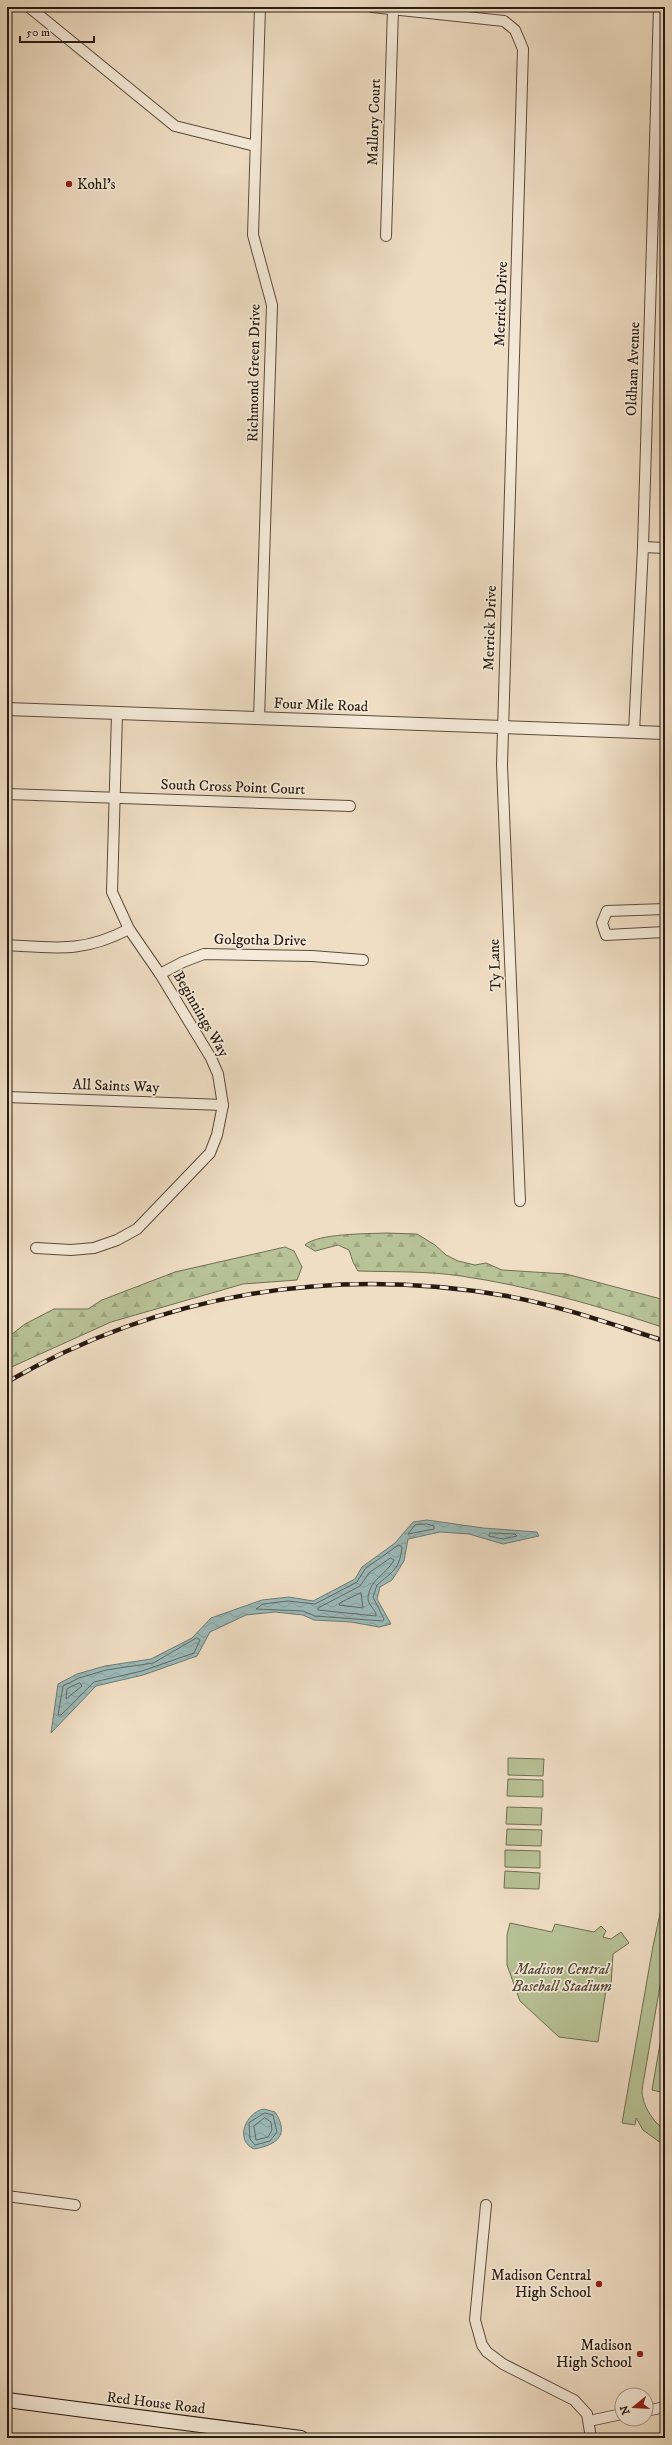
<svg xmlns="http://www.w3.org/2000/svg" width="672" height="2445" font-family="'IM FELL DW Pica',serif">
	<defs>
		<pattern id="forest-firs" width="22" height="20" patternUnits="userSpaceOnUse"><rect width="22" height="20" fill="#b7c296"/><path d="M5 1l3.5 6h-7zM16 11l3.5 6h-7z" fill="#9da680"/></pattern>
		<pattern id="water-waves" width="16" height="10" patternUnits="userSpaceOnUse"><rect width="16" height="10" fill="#9bbbba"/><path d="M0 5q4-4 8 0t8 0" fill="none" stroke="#86a09f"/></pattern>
	</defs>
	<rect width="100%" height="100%" fill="#f0dec4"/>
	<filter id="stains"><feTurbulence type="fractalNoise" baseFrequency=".005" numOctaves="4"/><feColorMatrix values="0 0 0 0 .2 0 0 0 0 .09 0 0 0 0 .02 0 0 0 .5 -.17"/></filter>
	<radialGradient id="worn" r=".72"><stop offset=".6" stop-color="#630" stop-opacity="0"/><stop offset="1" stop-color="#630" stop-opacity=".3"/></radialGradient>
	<g fill="url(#forest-firs)" stroke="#706e54">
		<path d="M386,1233L417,1234L435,1245L446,1255L458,1261L475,1265L486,1263L502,1270L566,1274L665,1300V1328C599,1306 530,1286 461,1276C428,1271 392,1272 358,1271L353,1262L349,1250L338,1245L315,1251L305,1245C318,1233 368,1234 386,1233Z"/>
		<polygon points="285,1247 294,1251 302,1267 297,1280 243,1284 111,1322 7,1369 7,1338 25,1324 54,1309 88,1309 102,1300 175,1272"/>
	</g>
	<g fill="#b7c296" stroke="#706e54">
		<polygon points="508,1758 544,1759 543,1776 508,1775"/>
		<polygon points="508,1779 543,1780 543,1797 507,1796"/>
		<polygon points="507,1807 542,1808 541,1825 506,1824"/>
		<polygon points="507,1829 542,1830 541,1846 506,1845"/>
		<polygon points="505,1850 540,1851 540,1868 505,1867"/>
		<polygon points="505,1871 540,1873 539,1889 504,1888"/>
		<path d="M665,1891V1957L644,2078C643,2084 641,2092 643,2098C645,2109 655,2124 665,2130V2146L643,2130L636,2118L635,2125L622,2123L653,1946Z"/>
		<polygon points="510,1923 552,1932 555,1924 594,1932 601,1926 606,1931 603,1937 611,1939 621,1932 629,1943 613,1954 611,1985 606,1990 598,2042 559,2037 520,2001 507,1965 507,1935"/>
		<polygon points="665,2015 665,2093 652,2090"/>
	</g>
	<g fill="url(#water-waves)" stroke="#6d7b77">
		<polygon points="427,1520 483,1528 537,1532 539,1536 503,1544 469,1534 440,1532 408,1539 404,1561 392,1580 380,1587 377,1599 391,1624 379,1627 351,1622 314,1620 303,1615 275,1612 246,1615 210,1632 197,1656 143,1675 96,1686 51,1733 58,1684 77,1674 105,1666 151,1659 192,1638 211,1618 262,1600 289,1597 313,1601 355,1579 362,1567 395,1543 413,1522"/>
		<path d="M264,2109L275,2112C290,2135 277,2145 254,2149C234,2140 246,2112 264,2109Z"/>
	</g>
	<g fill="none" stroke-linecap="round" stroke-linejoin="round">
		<g stroke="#626a66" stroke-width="1">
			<polygon points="427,1524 434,1526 434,1529 408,1534 415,1525"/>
			<polygon points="490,1533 515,1534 517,1536 503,1539 489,1536"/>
			<path d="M399,1545L402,1547C400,1569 392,1572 377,1585L373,1597L384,1619L383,1621L315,1616L303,1611L256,1609L263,1604L288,1601L315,1604L357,1582L365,1569Z"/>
			<path d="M391,1558L394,1560C386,1575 370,1579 368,1597C367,1605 377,1610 376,1616L318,1610V1608L360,1586L369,1573Z"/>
			<polygon points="361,1593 363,1608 339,1605 340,1603"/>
			<polygon points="197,1638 200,1640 194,1653 142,1671 94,1682 61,1715 58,1715 63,1686 79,1678 106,1670 153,1663"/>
			<polygon points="80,1683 82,1686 66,1699 67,1689"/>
			<polygon points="265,2113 273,2115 277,2132 270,2141 255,2145 250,2139 249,2123"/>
			<polygon points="265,2118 271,2122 272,2130 268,2137 256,2140 254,2126"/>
		</g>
		<g stroke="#5a4b3e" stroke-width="12">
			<g id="minor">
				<polyline points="29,7 175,126 255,146"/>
				<polyline points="372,7 504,21 515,30 523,49 502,765 520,1201"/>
				<polyline points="386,236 393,9"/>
				<polyline points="643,547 665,548"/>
				<polyline points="259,719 272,305 253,235 260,7"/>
				<polyline points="634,732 643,547 659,7"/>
				<polyline points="7,794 350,806"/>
				<polyline points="665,909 607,911 602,923 606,935 665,932"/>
				<path d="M7,945C57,948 83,953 129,929"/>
				<polyline points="160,974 183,962 204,954 312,956 363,960"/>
				<polyline points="7,1097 223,1105"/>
				<polyline points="36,1248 71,1250 94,1248 117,1240 137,1229 210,1153 217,1135 223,1105 218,1074 211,1058 160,974 129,929 112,892 117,714"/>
				<polyline points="7,2196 75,2205"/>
				<polyline points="486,2205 475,2320 482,2345 487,2352 503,2364 574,2400 587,2414 591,2438"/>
				<polyline points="646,2411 665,2407"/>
				<polyline points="589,2421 622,2414"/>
			</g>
		</g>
		<g stroke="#5a4b3e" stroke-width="14">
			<polyline id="tertiary" points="7,709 665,733"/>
		</g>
		<g stroke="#281a12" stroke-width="16">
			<polyline id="secondary" points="7,2400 301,2438"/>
		</g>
		<use href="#minor" stroke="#f5ead9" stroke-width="10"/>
		<use href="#tertiary" stroke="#f5ead9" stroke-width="12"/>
		<use href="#secondary" stroke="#f5ead9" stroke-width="14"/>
		<g stroke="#281a12" stroke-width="4.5">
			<path id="rail" d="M7,1382C161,1294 331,1265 507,1296C561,1306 613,1325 665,1341"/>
		</g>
		<use href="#rail" stroke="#f5ead9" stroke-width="3" stroke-dasharray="9" stroke-linecap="butt"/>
	</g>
	<g fill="#8f2418" stroke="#f5ead9" stroke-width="1.5">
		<circle cx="69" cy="184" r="4"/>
		<circle cx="599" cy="2284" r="4"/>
		<circle cx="640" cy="2354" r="4"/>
	</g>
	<g text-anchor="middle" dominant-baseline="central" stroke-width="3.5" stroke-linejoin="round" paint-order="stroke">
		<g font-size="15" fill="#281a12" stroke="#f5ead9">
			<text transform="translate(374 122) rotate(-88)">Mallory Court</text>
			<text transform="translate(501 304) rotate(-88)">Merrick Drive</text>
			<text transform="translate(633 369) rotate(-88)">Oldham Avenue</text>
			<text transform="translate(254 373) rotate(-89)">Richmond Green Drive</text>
			<text transform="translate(490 628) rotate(-88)">Merrick Drive</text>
			<text transform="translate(321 705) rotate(2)">Four Mile Road</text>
			<text transform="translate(233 787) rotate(2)">South Cross Point Court</text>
			<text transform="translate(260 940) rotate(1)">Golgotha Drive</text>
			<text transform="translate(495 965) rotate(-92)">Ty Lane</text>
			<text transform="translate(201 1014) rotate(60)">Beginnings Way</text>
			<text transform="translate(116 1086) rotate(2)">All Saints Way</text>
			<text transform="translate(156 2403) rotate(7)">Red House Road</text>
		</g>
		<g font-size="15" fill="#281a12" stroke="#f5ead9" text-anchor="end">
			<text x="77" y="184" text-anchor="start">Kohl's</text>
			<text x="591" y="2275">Madison Central<tspan x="591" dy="17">High School</tspan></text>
			<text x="632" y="2345">Madison<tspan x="632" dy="17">High School</tspan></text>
		</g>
		<g font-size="15" font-style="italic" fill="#534c3a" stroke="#f5ead9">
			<text x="562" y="1969">Madison Central<tspan x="562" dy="17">Baseball Stadium</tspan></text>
		</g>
	</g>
	<rect width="672" height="2445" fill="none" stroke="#f0dec4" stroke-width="24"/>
	<rect x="8" y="8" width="656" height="2429" fill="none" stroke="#281a12" stroke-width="2"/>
	<rect x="12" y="12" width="648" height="2421" fill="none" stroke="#281a12"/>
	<g transform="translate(634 2407) rotate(252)"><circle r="19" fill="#f5ead9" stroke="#a39789"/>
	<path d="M0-3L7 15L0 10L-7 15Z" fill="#8f2418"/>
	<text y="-6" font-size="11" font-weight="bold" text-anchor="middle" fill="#281a12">N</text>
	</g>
	<path d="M20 36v6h74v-6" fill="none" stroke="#281a12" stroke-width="2"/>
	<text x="26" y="36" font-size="12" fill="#281a12" stroke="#f5ead9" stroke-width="3" paint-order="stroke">50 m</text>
	<rect width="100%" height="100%" filter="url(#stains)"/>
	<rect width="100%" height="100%" fill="url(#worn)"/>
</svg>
